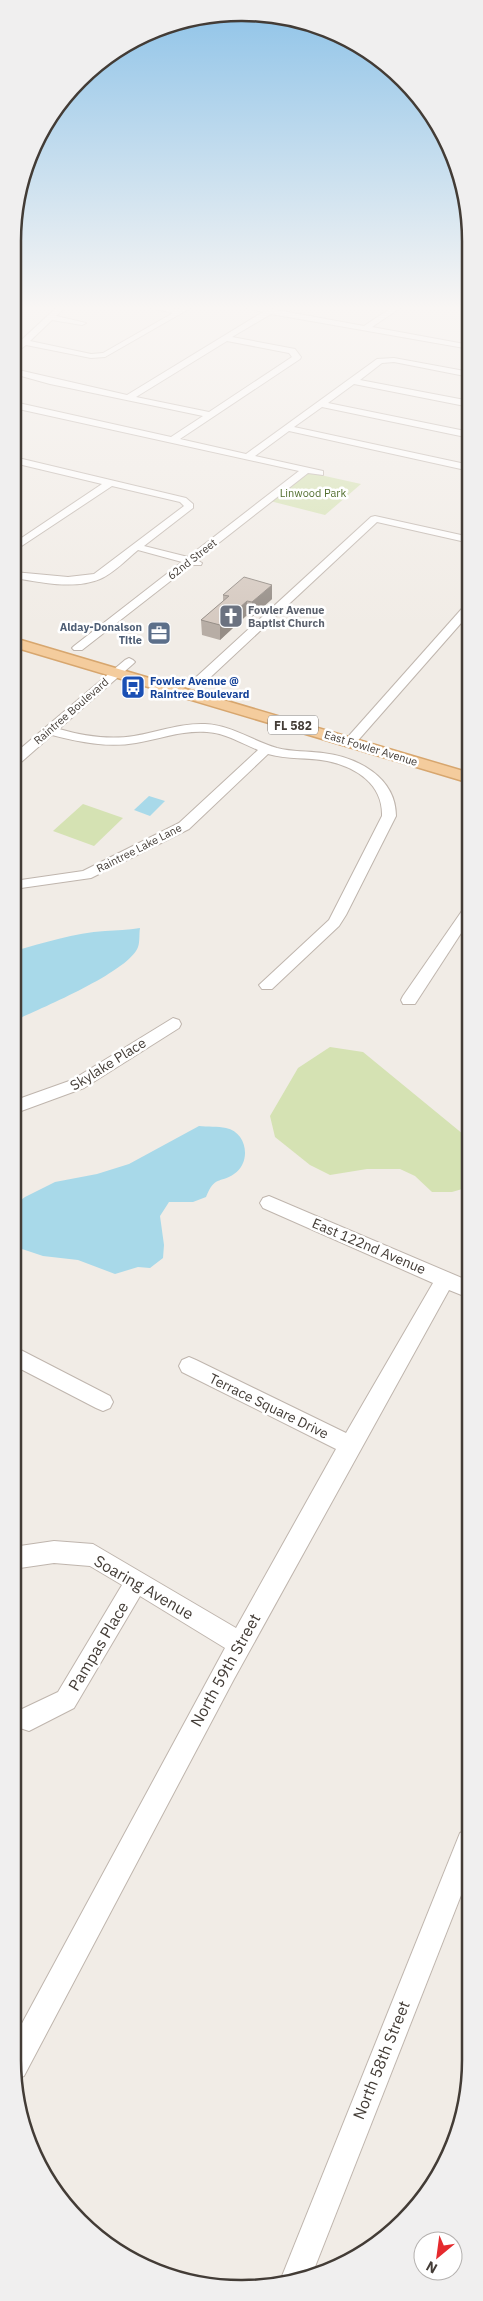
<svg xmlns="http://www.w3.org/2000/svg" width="483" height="2301" font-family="'IBM Plex Sans',sans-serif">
	<rect width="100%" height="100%" fill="#f1ece6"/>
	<g fill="#d5e2b3">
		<polygon points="307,472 361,484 325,515 270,501"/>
		<polygon points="83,804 123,818 94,846 53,831"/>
		<polygon points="330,1047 363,1052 469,1139 469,1187 452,1192 432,1192 415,1176 400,1169 367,1169 330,1175 310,1165 275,1137 270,1116 298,1068"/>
	</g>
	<g fill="#a8d9e9">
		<polygon points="149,796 165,801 150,816 134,810"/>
		<path d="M140,928C139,934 140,942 138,947C129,972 39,1009 14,1021V951C43,943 75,933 105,931C117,930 128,930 140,928Z"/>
		<path d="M199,1126C207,1127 218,1126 226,1128C247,1132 252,1162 234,1174C219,1184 215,1175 206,1197L193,1202H169L160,1216L164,1245L163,1258L150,1268L138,1267L115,1274L78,1260L43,1256L13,1246V1206L25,1197L55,1182L97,1174L129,1164Z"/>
	</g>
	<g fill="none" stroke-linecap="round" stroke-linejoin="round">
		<g stroke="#bfb5ad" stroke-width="2">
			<g id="minor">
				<polygon points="58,306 66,306 56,316 86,323 82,325 52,320 30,341 91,354 103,353 173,313 143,306 179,309 185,306 194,306 105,357 91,358 26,345 14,354 14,347"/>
				<path d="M238,306H255L364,326L394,306H403L372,327L470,345V349L271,314L232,337L295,349L301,357L300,359L180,439L246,454L377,359L394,358L470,372V377L394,362L382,363L360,380L470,401V407L354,384L328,403L470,432V438L322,407L294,427L470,465V471L289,431L255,456L323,471V475L308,473L197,560L202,563L201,565H191L82,650H74L72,648L74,646L182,562L138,550C127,559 114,573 100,579C74,590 41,582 14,578V572L68,577L94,574L184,506L180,502L112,486L14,551V543L102,484L14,463V457L186,498L193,504V508L144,546L188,557L299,471L14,408V402L171,437L203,416L50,384L14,374V369L127,395L263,312ZM227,341L289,353L292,357L209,412L136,397Z"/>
				<polygon points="375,516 470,537 470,543 377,522 201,686 193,686 191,683 193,680 371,517"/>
				<polygon points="470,603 470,613 354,745 346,745 344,742 346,739 466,604"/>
				<path d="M129,658L133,660L135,662L133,664L59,729C83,736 109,740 134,736C158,732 181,723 205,724C231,725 253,741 277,748C292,752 308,751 323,753C357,757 396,777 396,816L346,915L339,926L272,989H262L259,985L329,920L382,816C383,784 356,767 327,761C307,757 288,760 268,754L189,829L91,878L14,889V881L83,871L179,823L258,750C241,743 225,733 207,732C183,730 159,739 136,743C107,748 79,742 52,735L19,764L14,765V754L125,660Z"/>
				<polygon points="469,906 469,921 415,1004 403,1004 401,1000 403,996 464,908"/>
				<polygon points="173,1018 179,1020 181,1024 179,1028 84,1088 13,1114 13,1101 72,1080"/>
				<polygon points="269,1196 469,1281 469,1298 449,1290 234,1679 24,2076 16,2079 12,2060 13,2040 225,1648 140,1596 74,1708 29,1731 20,1728 17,1719 20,1710 58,1692 122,1585 90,1566 54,1563 13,1569 13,1547 54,1541 93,1544 236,1628 336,1449 182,1372 179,1366 182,1360 189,1357 196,1360 346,1433 433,1283 263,1208 260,1203 263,1198"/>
				<polygon points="13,1346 110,1396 113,1402 110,1408 103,1411 96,1408 13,1365"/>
				<polygon points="469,1829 469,1875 311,2277 280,2281 460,1833"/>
			</g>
		</g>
		<g stroke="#d7a66e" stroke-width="3">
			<polygon id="major" points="14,638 470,773 470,783 14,647"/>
		</g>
		<use href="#minor" fill="#fff" fill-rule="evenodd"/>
		<use href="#major" fill="#f4cc9d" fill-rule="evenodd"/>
	</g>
	<polygon fill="#b7ada5" points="223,595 272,599 252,617 247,615 220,640 202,635 201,620 223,602"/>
	<g fill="#958d86">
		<polygon points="272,585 272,599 252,617 252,602"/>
		<polygon points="247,601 247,615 220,640 220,625"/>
	</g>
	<polygon fill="#d5c9c0" stroke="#958d86" points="244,577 272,585 252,602 247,601 220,625 201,620 229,596 223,595"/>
	<linearGradient id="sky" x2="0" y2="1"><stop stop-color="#8ec3e8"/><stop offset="0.49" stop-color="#f9f6f4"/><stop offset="1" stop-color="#f9f6f4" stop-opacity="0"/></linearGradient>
	<rect width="483" height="628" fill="url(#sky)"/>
	<defs>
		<g id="church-square" transform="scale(1.25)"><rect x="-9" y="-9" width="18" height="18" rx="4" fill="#6b7280" stroke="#fff"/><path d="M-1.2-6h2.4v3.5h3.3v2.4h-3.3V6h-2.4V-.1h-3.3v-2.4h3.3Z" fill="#fff"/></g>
		<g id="office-square" transform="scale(1.25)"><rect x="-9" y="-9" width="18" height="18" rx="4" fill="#5c6f8a" stroke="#fff"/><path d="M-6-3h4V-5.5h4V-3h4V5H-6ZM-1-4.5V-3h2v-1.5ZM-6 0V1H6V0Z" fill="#fff"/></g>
		<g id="bus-square" transform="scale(1.25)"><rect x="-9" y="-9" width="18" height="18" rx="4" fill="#1a4fb4" stroke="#fff"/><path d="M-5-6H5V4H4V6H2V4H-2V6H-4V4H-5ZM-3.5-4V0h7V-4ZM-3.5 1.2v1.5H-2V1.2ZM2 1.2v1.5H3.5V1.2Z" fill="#fff"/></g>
	</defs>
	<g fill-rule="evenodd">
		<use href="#church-square" x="231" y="616"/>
		<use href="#office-square" x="159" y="633"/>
		<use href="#bus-square" x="133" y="687"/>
	</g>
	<g text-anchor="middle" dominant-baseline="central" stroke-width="5" stroke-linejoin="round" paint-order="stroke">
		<g font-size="11" fill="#536f2f" stroke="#fff">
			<text x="313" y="493">Linwood Park</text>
		</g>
		<g font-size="11" fill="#433c36" stroke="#fff">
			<text transform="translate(192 559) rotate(-38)">62nd Street</text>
			<text transform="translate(71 711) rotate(-41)">Raintree Boulevard</text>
			<text transform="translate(371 748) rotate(17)">East Fowler Avenue</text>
			<text transform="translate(139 848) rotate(-27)">Raintree Lake Lane</text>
		</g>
		<g font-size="11" font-weight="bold" fill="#5b616d" stroke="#fff" text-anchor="start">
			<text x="248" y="610">Fowler Avenue<tspan x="248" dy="13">Baptist Church</tspan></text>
		</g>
		<g font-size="11" font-weight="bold" fill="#4e5e75" stroke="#fff" text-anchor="end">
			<text x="142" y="627">Alday-Donalson<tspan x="142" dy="13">Title</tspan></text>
		</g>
		<g font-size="11" font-weight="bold" fill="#164399" stroke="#fff" text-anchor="start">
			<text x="150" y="681">Fowler Avenue @<tspan x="150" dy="13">Raintree Boulevard</tspan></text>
		</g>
		<rect fill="#fff" stroke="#7b7672" stroke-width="1" x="268" y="715.5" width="50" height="19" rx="4"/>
		<g font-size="12" font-weight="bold" fill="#433c36">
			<text x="293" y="725">FL 582</text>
		</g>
		<g font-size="14" fill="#433c36" stroke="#fff">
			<text transform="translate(108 1064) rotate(-32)">Skylake Place</text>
			<text transform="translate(369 1246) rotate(23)">East 122nd Avenue</text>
			<text transform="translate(269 1406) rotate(26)">Terrace Square Drive</text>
		</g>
		<g font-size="16" fill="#433c36" stroke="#fff">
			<text transform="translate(144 1587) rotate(30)">Soaring Avenue</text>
			<text transform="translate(98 1646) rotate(-59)">Pampas Place</text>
			<text transform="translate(225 1670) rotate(-61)">North 59th Street</text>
			<text transform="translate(381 2060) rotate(-68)">North 58th Street</text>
		</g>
	</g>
	<path d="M0 0H483V2301H0ZM241 21H242A220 220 0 0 1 462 241V2060A220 220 0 0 1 242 2280H241A220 220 0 0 1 21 2060V241A220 220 0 0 1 241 21Z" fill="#f0efef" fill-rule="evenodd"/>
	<path fill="none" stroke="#433c36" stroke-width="2.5" d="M241 21H242A220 220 0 0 1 462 241V2060A220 220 0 0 1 242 2280H241A220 220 0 0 1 21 2060V241A220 220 0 0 1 241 21Z"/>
	<g transform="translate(438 2256) rotate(209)"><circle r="24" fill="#ffffff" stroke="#b4b1af"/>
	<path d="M0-4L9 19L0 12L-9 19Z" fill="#e52a2e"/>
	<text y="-8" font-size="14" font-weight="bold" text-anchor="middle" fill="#433c36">N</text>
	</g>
</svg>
